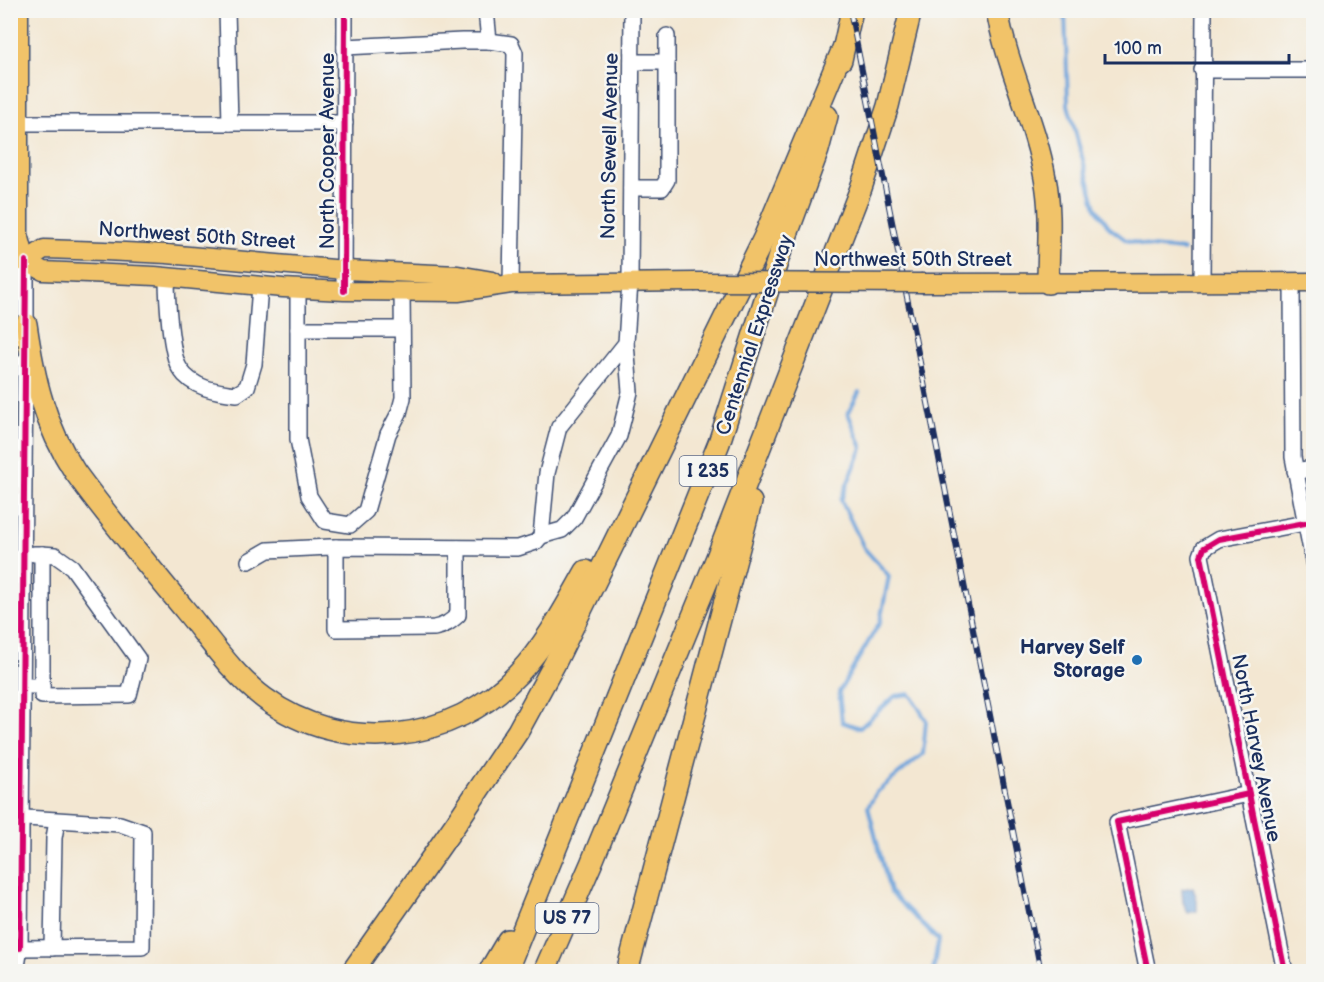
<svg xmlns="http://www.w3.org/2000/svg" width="1324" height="982" font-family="'Balsamiq Sans',sans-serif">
	<rect width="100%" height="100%" fill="#f6f6f2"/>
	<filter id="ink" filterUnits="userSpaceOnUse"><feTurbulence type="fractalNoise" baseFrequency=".0167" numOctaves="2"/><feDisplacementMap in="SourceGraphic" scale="12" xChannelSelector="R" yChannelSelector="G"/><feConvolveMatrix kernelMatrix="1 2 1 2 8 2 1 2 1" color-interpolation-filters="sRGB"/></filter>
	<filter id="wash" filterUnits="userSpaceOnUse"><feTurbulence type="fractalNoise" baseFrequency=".008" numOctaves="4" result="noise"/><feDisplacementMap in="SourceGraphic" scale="24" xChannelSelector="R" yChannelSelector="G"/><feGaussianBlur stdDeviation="1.35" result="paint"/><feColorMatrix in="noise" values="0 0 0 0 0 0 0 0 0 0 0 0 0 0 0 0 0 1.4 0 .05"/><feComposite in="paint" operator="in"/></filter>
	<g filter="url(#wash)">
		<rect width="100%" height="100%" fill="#f3e7d2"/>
		<polygon fill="#6ca2da" stroke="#44689c" stroke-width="1.5" points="1193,887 1197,900 1197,911 1188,913 1183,902 1182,889"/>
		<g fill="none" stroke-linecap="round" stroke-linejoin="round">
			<g stroke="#6ca2da" stroke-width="4">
				<polyline points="1065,10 1068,105 1096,208 1110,228 1126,240 1151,247 1183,250"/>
				<polyline points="859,392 848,413 862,448 841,500 864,548 889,576 880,622 839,692 842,722 860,728 895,696 910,694 926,720 923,754 877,792 868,807 890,892 938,940 933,972"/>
			</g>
		</g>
	</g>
	<g filter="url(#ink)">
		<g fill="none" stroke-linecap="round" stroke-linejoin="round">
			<g stroke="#3b4b6f" stroke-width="18">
				<g id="minor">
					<polyline points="227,10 230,123"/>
					<polyline points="489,41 511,44 515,53 511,284"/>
					<polyline points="345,47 462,41 489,41 486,10"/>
					<polyline points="632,62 667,62"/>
					<polyline points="1202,70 1314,70"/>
					<polyline points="19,123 345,123"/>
					<polyline points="631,188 662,188 667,180 667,36"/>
					<path d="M167,277C167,296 170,354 180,369C192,388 217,392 237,394L247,387L254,364L260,286"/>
					<polyline points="1202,283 1204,10"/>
					<polyline points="1292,283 1293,457 1314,566"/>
					<polyline points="298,289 298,439 309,496 325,521 350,525 366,511 388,434 399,413 403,398 402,292"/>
					<polyline points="344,291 345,10"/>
					<polyline points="298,329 402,329"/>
					<polyline points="26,333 26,261"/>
					<polyline points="10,336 26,337"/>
					<polyline points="1295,471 1314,468"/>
					<polyline points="541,536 562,530 574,518 619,436 630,392 626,343"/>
					<path d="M336,547V629L434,628C445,626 450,622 458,615V548"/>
					<polyline points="42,554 55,555 72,567 138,659 129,695 42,696 42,686"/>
					<polyline points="249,561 268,550 330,547 518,548 536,542 541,536 547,473 559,427 626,343 630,282 632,10"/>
					<polyline points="31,686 42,686 42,554 34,554"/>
					<polyline points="10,817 120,824 143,832 142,947 20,948"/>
					<polyline points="52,948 54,838 57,821"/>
					<polyline points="16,972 20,948 25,360"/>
					<polyline points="1148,972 1117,822 1249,794"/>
					<polyline points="1285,972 1201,556 1204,548 1219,539 1305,523"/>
				</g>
			</g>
			<g stroke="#3b4b6f" stroke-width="21">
				<g id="major">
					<polyline points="19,10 19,234 26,261"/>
					<polyline points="10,261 26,261 43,271 155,276 283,288 344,291 458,292 511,284 694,282"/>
					<polyline points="26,261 44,249 104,251 167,254 345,270 458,275 493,281"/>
					<polyline points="922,283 1314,282"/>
				</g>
			</g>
			<g stroke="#3b4b6f" stroke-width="24">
				<g id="highway">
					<path d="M997,10C1007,68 1035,121 1045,178C1052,212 1048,249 1048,283"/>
					<polyline points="841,60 852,10"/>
					<path d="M26,324C34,379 44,424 75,472C110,520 148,565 185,610C210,640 233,675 264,698C342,756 453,744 519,673C547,643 566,606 586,571"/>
					<polyline points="352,972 457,822 518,731 555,663 764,238 844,46"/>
					<polyline points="489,972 508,940"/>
					<polyline points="506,972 719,443 779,256 818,150 827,116"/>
					<polyline points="544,972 591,864 718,555 861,188 888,106 911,10"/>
					<polyline points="627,972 751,502"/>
				</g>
			</g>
			<use href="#minor" stroke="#fff" stroke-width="15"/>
			<use href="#major" stroke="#f1c369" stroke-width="18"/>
			<use href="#highway" stroke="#f1c369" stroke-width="21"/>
			<g stroke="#1b2f5e" stroke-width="6">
				<polyline id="rail" points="850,10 1041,972"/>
			</g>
			<use href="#rail" stroke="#f6f6f2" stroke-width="4" stroke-dasharray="11" stroke-linecap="butt"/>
			<g stroke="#3b4b6f" stroke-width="21" stroke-linecap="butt">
				<polyline id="major-bridge" points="694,282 922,283"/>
			</g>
			<use href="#major-bridge" stroke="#f1c369" stroke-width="18"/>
			<g stroke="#f6f6f2" stroke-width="10">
				<g id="cycleway">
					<polyline points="344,291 345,10"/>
					<polyline points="20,948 26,261"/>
					<polyline points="1148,972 1117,822 1249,794"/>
					<polyline points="1285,972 1201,556 1204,548 1219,539 1305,523"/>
				</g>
			</g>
			<use href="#cycleway" stroke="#d6006c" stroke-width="6"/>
		</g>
	</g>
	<circle fill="#1f6fb2" stroke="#f6f6f2" stroke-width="2" cx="1137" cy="660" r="6"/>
	<g text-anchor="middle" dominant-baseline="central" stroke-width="5" stroke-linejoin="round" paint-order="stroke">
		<g fill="#f6f6f2" stroke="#5d6b8a" stroke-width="1.5">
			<rect x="679.5" y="456" width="57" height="30" rx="4.5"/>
			<rect x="535.5" y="903" width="63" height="30" rx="4.5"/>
		</g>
		<g font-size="18" font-weight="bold" fill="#1b2f5e">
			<text x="708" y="471">I 235</text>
			<text x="567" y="918">US 77</text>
		</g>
		<g font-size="20" fill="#1b2f5e" stroke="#f6f6f2">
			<text transform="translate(610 146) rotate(-89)">North Sewell Avenue</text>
			<text transform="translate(328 151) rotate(-90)">North Cooper Avenue</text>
			<text transform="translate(197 236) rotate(4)">Northwest 50th Street</text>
			<text x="913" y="260">Northwest 50th Street</text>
			<text transform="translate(755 335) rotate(-72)">Centennial Expressway</text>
			<text transform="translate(1256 748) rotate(79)">North Harvey Avenue</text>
		</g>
		<g font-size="20" font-weight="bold" fill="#1b2f5e" stroke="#f6f6f2" text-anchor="end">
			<text x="1125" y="648">Harvey Self<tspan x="1125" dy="23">Storage</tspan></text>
		</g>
	</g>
	<rect width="1324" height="982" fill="none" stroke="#f6f6f2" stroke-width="36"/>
	<path d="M1105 54v9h184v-9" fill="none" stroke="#1b2f5e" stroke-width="3"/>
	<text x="1114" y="54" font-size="18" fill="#1b2f5e" stroke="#f6f6f2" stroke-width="4.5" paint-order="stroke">100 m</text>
</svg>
